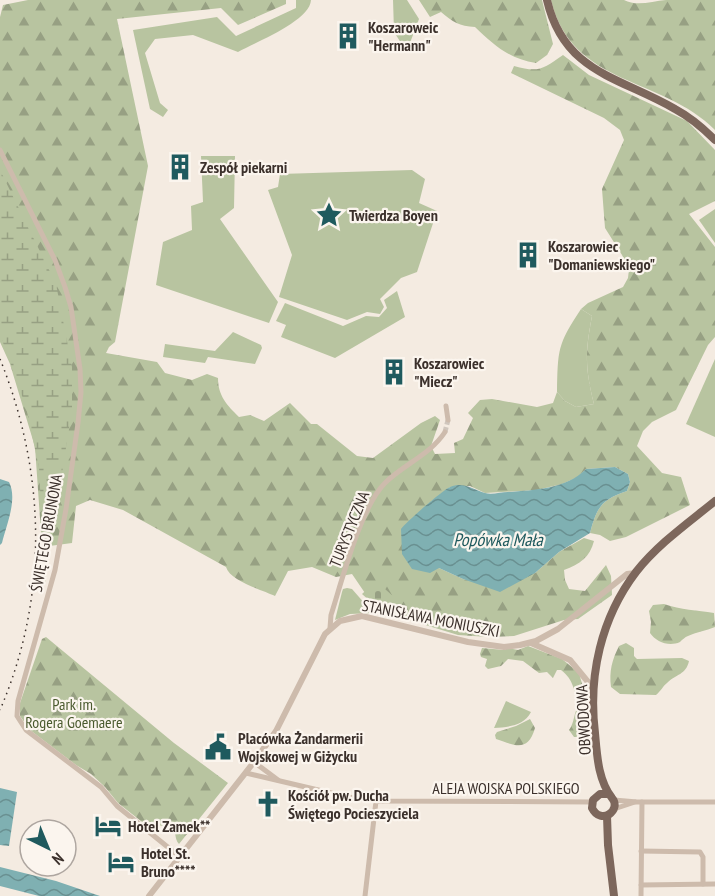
<svg xmlns="http://www.w3.org/2000/svg" width="715" height="896" font-family="'PT Sans Narrow',sans-serif">
	<defs>
		<pattern id="forest-firs" width="22" height="20" patternUnits="userSpaceOnUse" patternTransform="scale(1.5)"><rect width="22" height="20" fill="#b8c4a0"/><path d="M5 1l3.5 6h-7zM16 11l3.5 6h-7z" fill="#97a083"/></pattern>
		<pattern id="wetland-marsh" width="20" height="14" patternUnits="userSpaceOnUse" patternTransform="scale(1.5)"><rect width="20" height="14" fill="#b8c4a0"/><path d="M1 5h8M5 5V1M11 12h8M15 12V8" fill="none" stroke="#97a083"/></pattern>
		<pattern id="cemetery-stones" width="16" height="16" patternUnits="userSpaceOnUse" patternTransform="scale(1.5)"><rect width="16" height="16" fill="#b8c4a0"/><path d="M2 7V4a2 2 0 0 1 4 0v3zM10 15v-3a2 2 0 0 1 4 0v3z" fill="#97a083"/></pattern>
		<pattern id="water-waves" width="16" height="10" patternUnits="userSpaceOnUse" patternTransform="scale(1.5)"><rect width="16" height="10" fill="#7fb0b2"/><path d="M0 5q4-4 8 0t8 0" fill="none" stroke="#699091"/></pattern>
	</defs>
	<rect width="100%" height="100%" fill="#f4ebe1"/>
	<g fill="#b8c4a0">
		<path d="M296,0H311C310,21 256,42 238,52L193,35L155,39L145,53L160,103L168,110L163,117L150,109L133,30L217,17L236,36L296,8Z"/>
		<polygon points="393,0 407,0 419,19 408,48 405,49 394,32"/>
		<polygon points="201,156 235,156 234,208 220,219 278,302 269,323 156,285 163,242 192,230 191,206 203,202"/>
		<polygon points="412,170 425,179 419,203 437,211 417,272 401,278 380,299 384,307 380,314 367,312 347,320 279,297 292,255 268,190 278,187 280,174"/>
		<polygon points="715,209 715,243 699,220"/>
		<polygon points="397,291 405,317 335,358 281,337 286,325 276,321 285,303 343,326 366,316 379,317 387,308 384,300"/>
		<path d="M581,309L592,316C585,353 585,367 594,404L576,407L565,401L557,392C558,350 557,345 581,309Z"/>
		<polygon points="233,332 261,345 262,348 255,364 208,357 205,363 163,357 165,344 215,351"/>
		<polygon points="715,359 715,437 686,424"/>
		<polygon points="347,588 352,589 373,613 350,614 335,620 342,592 343,589"/>
		<path d="M506,701L531,712C524,726 508,727 494,728Z"/>
	</g>
	<g fill="url(#forest-firs)">
		<path d="M28,0H286V4L238,25L221,8L117,19L148,166L115,342L109,347L106,353L157,362L165,373L192,380L207,374L218,378C218,396 227,405 239,417L250,415L264,421L290,403L311,424H317L357,456L373,458L421,423L435,416L440,420L431,446L435,454L455,453L454,443L463,439L473,418L468,413L480,400L492,399L537,407L553,403L557,392L565,401L576,407L594,404C585,368 585,353 592,316L581,309L588,303L623,287L628,278L629,269L622,255L605,228L602,189L624,140L620,130L604,118L511,73L514,66C539,73 543,69 563,55L589,75L687,121L715,150V201L689,214L715,247V337L708,345L676,410L652,422L643,431L637,446L662,473L681,477L690,505L626,537L610,541L600,535L590,533C597,507 601,500 627,491L630,482L628,474L615,467L586,469L578,477L562,484L537,490L485,493L470,486L450,487L430,503L439,568L463,579L480,583L535,573L559,552L584,538L594,541C590,557 580,564 564,570L565,580L569,589L585,591L606,565L611,576L612,595L578,619L564,620L514,636L489,637L458,635L393,615L367,596L352,574L336,577L312,567L288,571L275,596C262,590 230,581 226,567L123,510L90,500L76,506L72,543L42,547L35,447L10,364L0,342V17L3,5Z"/>
		<path d="M419,0H542L553,44L547,55L536,63C509,59 494,45 475,27C459,26 453,22 441,12L430,17Z"/>
		<path d="M551,0H624C637,7 652,1 666,0C682,0 699,0 715,0V130C662,76 572,87 551,0Z"/>
		<path d="M664,604C681,610 697,610 714,613L715,627C706,631 696,632 688,636C685,637 682,640 680,642C669,647 656,642 650,633L651,622L649,611L653,605Z"/>
		<path d="M46,637L174,743L228,783L179,844C174,839 177,831 171,826L146,825L118,803L105,787L91,774L76,765L30,730L20,716V703L42,639Z"/>
		<path d="M626,643L634,648V656L637,659L682,658L689,661C686,675 676,674 667,683C663,686 661,691 656,695L620,694L611,687C609,671 612,660 619,646Z"/>
		<path d="M528,646L562,659L579,673L586,698L585,703L579,702C572,689 575,681 561,670H557L553,678L547,672L539,673L523,661L508,659L501,666L488,669L485,666L487,659L481,657L480,654L482,648L504,650L508,648L518,650Z"/>
		<path d="M579,706L583,708C584,715 583,726 583,733L577,737H574L569,730C575,722 573,713 579,706Z"/>
		<path d="M530,719L535,728C528,752 516,746 496,739L495,735L497,732L516,726Z"/>
	</g>
	<polygon fill="url(#wetland-marsh)" points="0,170 56,284 72,367 72,409 45,583 39,468 26,407 0,334"/>
	<polygon fill="url(#cemetery-stones)" points="376,581 394,597 379,609 362,594"/>
	<g fill="url(#water-waves)">
		<path d="M615,467L628,474L630,482L627,491C601,500 597,507 590,533L559,552L535,573L500,592L463,579L439,568L430,573L412,569L402,554L401,529C406,522 443,490 450,487C464,481 474,490 485,493C492,495 501,492 508,492C535,490 566,489 586,469Z"/>
		<path d="M0,479L9,482C18,499 6,526 2,543L0,545Z"/>
		<polygon points="0,788 17,792 9,846 0,845"/>
		<polygon points="0,867 56,881 100,896 39,896 0,886"/>
	</g>
	<g fill="none" stroke-linecap="round" stroke-linejoin="round">
		<polyline stroke="#cfc6bd" stroke-width="5" stroke-dasharray="5 2.5" stroke-linecap="butt" points="445,432 448,420"/>
		<g stroke="#cdbbac" stroke-width="5">
			<polyline points="0,150 55,260 65,287 71,307 80,369 81,392 78,423 66,509 55,570 18,701 17,716 26,730 101,787 117,806 180,857"/>
			<polyline points="446,406 448,420"/>
			<path d="M330,628L331,615C342,581 360,508 385,483C404,464 430,455 445,432"/>
			<polyline points="254,762 278,780"/>
			<polyline points="246,773 348,797 376,801 592,802"/>
			<polyline points="614,800 637,802 715,802"/>
			<polyline points="614,809 635,802"/>
			<polyline points="641,851 700,852 703,857 703,884"/>
			<polyline points="641,885 715,884"/>
			<polyline points="365,896 376,801"/>
			<polyline points="641,896 642,802"/>
		</g>
		<g stroke="#cdbbac" stroke-width="6">
			<polyline points="531,643 570,660 593,688"/>
			<polyline points="149,896 254,762 276,731 325,634 340,621 362,616 468,642 504,647 520,645 536,641 558,629 627,574 636,573"/>
		</g>
		<g stroke="#7d675c" stroke-width="8">
			<path d="M547,0C564,73 620,77 675,109C690,117 703,128 715,140"/>
			<path d="M608,794H600L593,800L592,808C601,826 622,810 612,798C598,780 597,755 595,733C588,676 601,618 636,572C658,544 688,523 715,501"/>
			<polyline points="607,816 608,845 614,896"/>
		</g>
		<path stroke="#3b302b" stroke-width="1.5" stroke-dasharray="1.5 4.5" stroke-linecap="butt" d="M0,359C46,473 49,596 0,710"/>
	</g>
	<defs>
		<g id="building-bare" transform="scale(2.07)"><path d="M-4-6H4V6H1V3H-1V6H-4ZM-2.5-4.3h1.7v1.8h-1.7ZM.8-4.3h1.7v1.8H.8ZM-2.5-1h1.7V.8h-1.7ZM.8-1h1.7V.8H.8Z" fill="#1f5a5e" stroke="#fbf5ee" stroke-width="2.5" paint-order="stroke"/></g>
		<g id="sight-bare" transform="scale(2.07)"><path d="M0-6L1.8-2.2L6-1.7L2.9 1.2L3.7 5.4L0 3.3L-3.7 5.4L-2.9 1.2L-6-1.7L-1.8-2.2Z" fill="#1f5a5e" stroke="#fbf5ee" stroke-width="2.5" paint-order="stroke"/></g>
		<g id="civic-bare" transform="scale(2.07)"><path d="M-.6-6.5H3V-4.5H.6V-3L4-1V1h2V6H-6V1h2V-1L-.6-3ZM-1.2 2.5V6h2.4V2.5Z" fill="#1f5a5e" stroke="#fbf5ee" stroke-width="2.5" paint-order="stroke"/></g>
		<g id="church-bare" transform="scale(2.07)"><path d="M-1.2-6h2.4v3.5h3.3v2.4h-3.3V6h-2.4V-.1h-3.3v-2.4h3.3Z" fill="#1f5a5e" stroke="#fbf5ee" stroke-width="2.5" paint-order="stroke"/></g>
		<g id="hotel-bare" transform="scale(2.07)"><path d="M-6-4.5h1.5V1H6V5H4.5V3h-9V5H-6ZM-4 0a1.8 1.8 0 1 1 3.6 0ZM.5 0V-2.5h3Q6-2.5 6 0Z" fill="#1f5a5e" stroke="#fbf5ee" stroke-width="2.5" paint-order="stroke"/></g>
	</defs>
	<g fill-rule="evenodd">
		<use href="#building-bare" x="348" y="36"/>
		<use href="#building-bare" x="180" y="167"/>
		<use href="#sight-bare" x="329" y="215"/>
		<use href="#building-bare" x="528" y="255"/>
		<use href="#building-bare" x="394" y="372"/>
		<use href="#civic-bare" x="218" y="747"/>
		<use href="#church-bare" x="268" y="804"/>
		<use href="#hotel-bare" x="108" y="826"/>
		<use href="#hotel-bare" x="121" y="862"/>
	</g>
	<g text-anchor="middle" dominant-baseline="central" stroke-width="4.5" stroke-linejoin="round" paint-order="stroke">
		<g font-size="16" font-weight="bold" fill="#3b302b" stroke="#fbf5ee" text-anchor="start">
			<text x="368" y="27">Koszaroweic<tspan x="368" dy="18">"Hermann"</tspan></text>
			<text x="200" y="167">Zespół piekarni</text>
			<text x="349" y="215">Twierdza Boyen</text>
			<text x="548" y="246">Koszarowiec<tspan x="548" dy="18">"Domaniewskiego"</tspan></text>
			<text x="414" y="363">Koszarowiec<tspan x="414" dy="18">"Miecz"</tspan></text>
			<text x="238" y="738">Placówka Żandarmerii<tspan x="238" dy="18">Wojskowej w Giżycku</tspan></text>
			<text x="288" y="795">Kościół pw. Ducha<tspan x="288" dy="18">Świętego Pocieszyciela</tspan></text>
			<text x="128" y="826">Hotel Zamek**</text>
			<text x="141" y="853">Hotel St.<tspan x="141" dy="18">Bruno****</tspan></text>
		</g>
		<g font-size="16" fill="#3b302b" stroke="#fbf5ee">
			<text transform="translate(349 529) rotate(-68)">TURYSTYCZNA</text>
			<text transform="translate(46 533) rotate(-80)">ŚWIĘTEGO BRUNONA</text>
			<text transform="translate(431 618) rotate(11)">STANISŁAWA MONIUSZKI</text>
			<text transform="translate(583 720) rotate(-93)">OBWODOWA</text>
			<text x="506" y="788">ALEJA WOJSKA POLSKIEGO</text>
		</g>
		<g font-size="16" fill="#4a5a2e" stroke="#fbf5ee">
			<text x="74" y="704">Park im.<tspan x="74" dy="18">Rogera Goemaere</tspan></text>
		</g>
		<g font-size="18" font-style="italic" fill="#1f5a5e" stroke="#fbf5ee">
			<text x="498" y="539">Popówka Mała</text>
		</g>
	</g>
	<g transform="translate(48 848) rotate(137)"><circle r="28" fill="#fbf5ee" stroke="#aea6a0" stroke-width="1.5"/>
	<path d="M0-4.5L10 22L0 15L-10 22Z" fill="#1f5a5e"/>
	<text y="-9" font-size="16" font-weight="bold" text-anchor="middle" fill="#3b302b">N</text>
	</g>
</svg>
